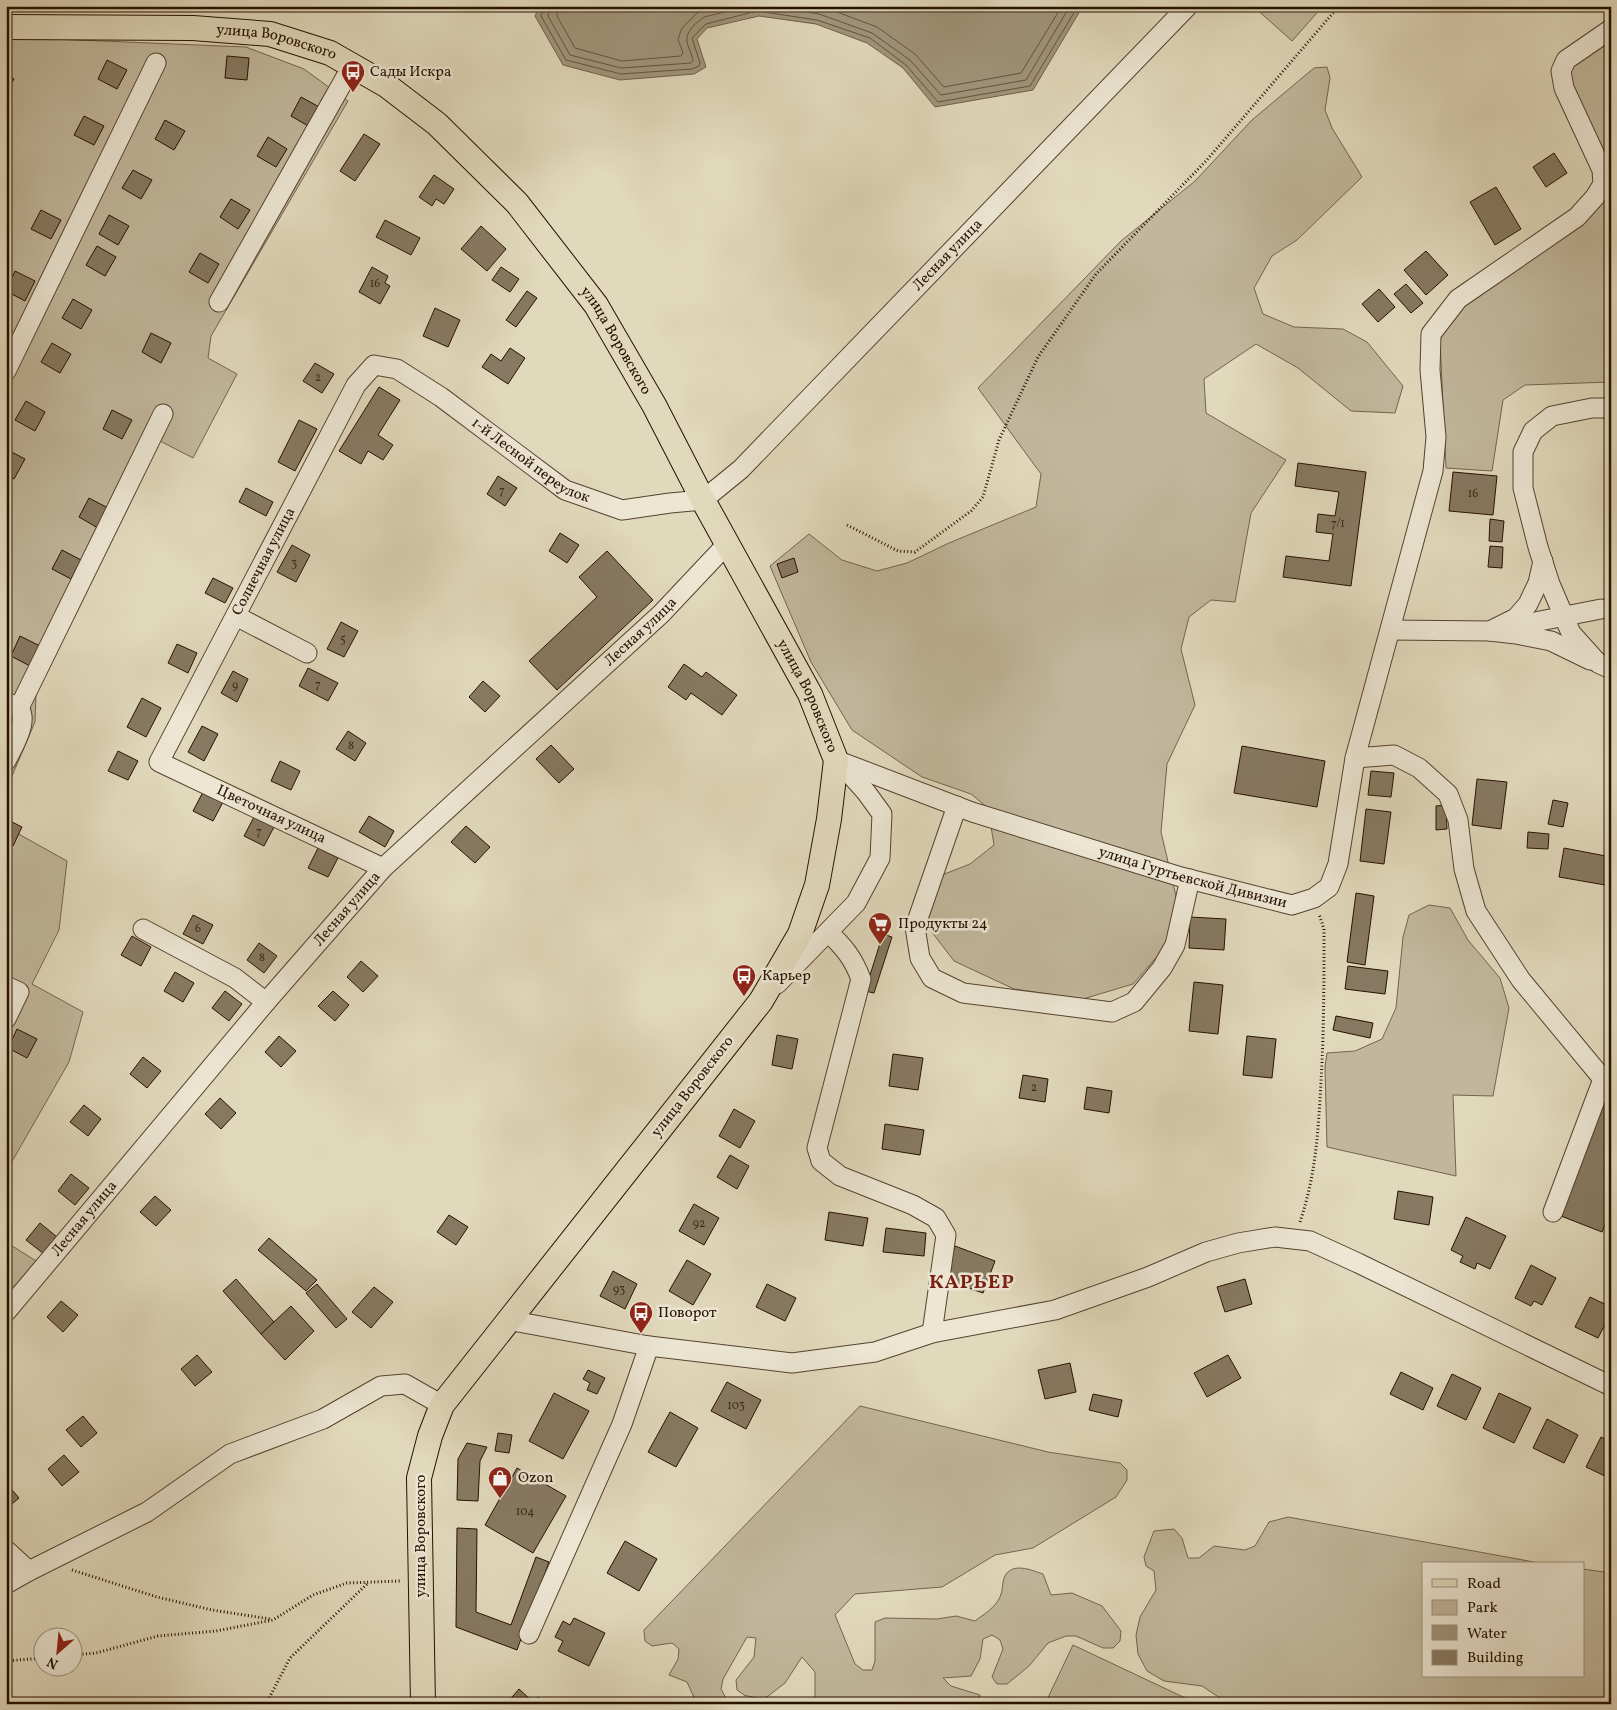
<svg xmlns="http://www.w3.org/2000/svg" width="1617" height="1710" font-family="Vollkorn,serif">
	<rect width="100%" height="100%" fill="#e1d9bc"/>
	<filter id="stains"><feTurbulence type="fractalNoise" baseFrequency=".004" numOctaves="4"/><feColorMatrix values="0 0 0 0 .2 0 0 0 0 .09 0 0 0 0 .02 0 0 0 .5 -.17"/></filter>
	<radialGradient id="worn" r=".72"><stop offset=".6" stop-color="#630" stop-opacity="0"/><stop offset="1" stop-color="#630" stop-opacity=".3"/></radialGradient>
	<g fill="#c1b79c" stroke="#74644e">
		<polygon points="1253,6 1323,6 1292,41"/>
		<polygon points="6,37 246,47 304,69 348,101 211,336 208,358 237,374 193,458 160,441 74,603 36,695 35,722 6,790"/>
		<polygon points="1611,41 1611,181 1567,75 1577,61"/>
		<polygon points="1327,67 1330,78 1325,110 1332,128 1362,177 1297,240 1272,256 1254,288 1263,314 1294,327 1343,329 1367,342 1403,386 1395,413 1351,411 1298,368 1256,344 1204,379 1206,413 1286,460 1251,513 1235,602 1211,600 1189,617 1181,649 1195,705 1167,764 1161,832 1176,896 1174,937 1133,984 1083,999 1014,989 954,961 925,923 942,875 970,864 994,845 988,808 971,794 922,777 852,730 811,662 770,566 809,534 842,560 877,571 907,563 949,543 1036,507 1041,474 978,388 1121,241 1195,181 1252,120 1314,68"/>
		<polygon points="1611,182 1611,382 1525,385 1503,400 1492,471 1446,468 1440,340 1451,315 1584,222 1605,198"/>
		<polygon points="6,827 67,861 59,930 32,984 83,1012 69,1062 6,1172"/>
		<polygon points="1429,905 1450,908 1468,940 1500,978 1509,1008 1493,1096 1453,1095 1456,1176 1327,1147 1325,1067 1327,1053 1355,1051 1382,1039 1396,1008 1403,937 1409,915"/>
		<polygon points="6,1242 36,1261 6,1296"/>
		<path d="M860,1406L1048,1452L1120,1463L1127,1470V1480L1116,1497L1033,1548L995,1555L942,1587L855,1594L835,1615L855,1664L863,1670H872L875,1661V1622L885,1618L937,1619L956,1616L975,1621C984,1614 995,1608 1000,1597C1003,1591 1002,1584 1004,1578C1011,1561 1031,1570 1043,1574L1051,1595L1072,1593L1102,1606L1121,1631L1120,1641L1113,1648H1103L1076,1636H1066L1048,1643L1029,1666L1007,1684H997L992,1677L1003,1649L1000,1640L992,1635L983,1639L980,1659L971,1676L943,1678L951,1686L980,1695L978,1704H817L815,1701V1672L802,1657L785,1683L763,1700L744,1695L737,1690L736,1680L754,1657L756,1638L747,1637L723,1679L721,1689L729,1704H697L687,1682L669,1675L678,1659L679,1649L672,1643L652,1646L645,1641L644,1630Z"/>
		<polygon points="1288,1517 1545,1564 1423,1564 1423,1676 1583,1676 1583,1569 1611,1573 1611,1704 1584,1704 1564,1697 1565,1704 1229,1704 1202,1686 1164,1681 1147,1671 1138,1654 1136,1635 1140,1617 1156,1590 1154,1571 1146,1566 1144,1557 1154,1531 1174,1529 1182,1538 1188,1558 1199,1558 1214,1546 1245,1550 1255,1546 1269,1522"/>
		<polygon points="1073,1645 1198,1704 1045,1704"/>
	</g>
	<polygon fill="#a1957c" stroke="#70604a" points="540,6 1083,6 1033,90 935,107 903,68 867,43 816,24 759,16 707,28 697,39 706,67 694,74 620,80 563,65 535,16"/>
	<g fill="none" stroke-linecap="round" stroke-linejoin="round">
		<g stroke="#64523e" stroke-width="1">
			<polyline points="544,6 541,16 566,60 621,74 692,69 699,66 700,63 692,38 706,24 757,11 817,20 870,38 906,65 938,102 1030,86 1078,6"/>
			<path d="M550,6L548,16L570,55L621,68L691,63L693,60C689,44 681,40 694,25C698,22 700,20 704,17L751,6"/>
			<polyline points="558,6 557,16 575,48 622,61 681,56 683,53 678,39 682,28 697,13 719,6"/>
			<polyline points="770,6 819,14 872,33 910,60 941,95 1026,80 1070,6"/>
			<polyline points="821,6 877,27 915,54 944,87 1021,73 1062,6"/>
		</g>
	</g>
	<g fill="#877962" stroke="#261000">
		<polygon points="227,56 249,58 247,80 225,78"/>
		<polygon points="107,60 127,70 117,89 98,79"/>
		<polygon points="6,75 14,79 6,93"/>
		<polygon points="301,97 321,108 310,127 291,116"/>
		<polygon points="84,116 104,126 94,145 74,135"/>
		<polygon points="165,120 185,131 174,150 155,139"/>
		<polygon points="364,134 380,144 355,181 340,171"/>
		<polygon points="268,137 287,149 276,167 257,156"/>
		<polygon points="1554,153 1567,173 1546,187 1533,167"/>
		<polygon points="133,170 152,180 141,199 122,188"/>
		<polygon points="434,175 454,189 444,204 436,199 432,206 419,197"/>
		<polygon points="1496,187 1521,229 1495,245 1470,202"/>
		<polygon points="231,199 250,210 238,229 220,217"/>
		<polygon points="41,210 61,220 51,239 31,229"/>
		<polygon points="109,215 129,226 118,245 99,234"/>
		<polygon points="385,220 420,238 411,255 376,237"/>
		<polygon points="481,226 506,249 487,271 461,249"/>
		<polygon points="97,246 116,257 105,276 86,265"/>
		<polygon points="1426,251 1448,275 1426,295 1404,270"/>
		<polygon points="200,253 219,264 208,283 189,272"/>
		<polygon points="372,267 388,276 385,283 390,286 380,304 359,292"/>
		<polygon points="501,267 519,279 510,292 492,280"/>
		<polygon points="15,271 35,281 25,301 6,291"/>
		<polygon points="1406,284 1423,303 1411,313 1394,294"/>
		<polygon points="1379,289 1395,307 1378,322 1362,304"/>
		<polygon points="527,291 537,298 516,327 506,320"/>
		<polygon points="73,299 92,310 81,329 62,318"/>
		<polygon points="435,308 460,320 448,347 423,336"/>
		<polygon points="151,333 171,343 161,363 142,352"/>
		<polygon points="52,343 71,354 60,373 41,362"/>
		<polygon points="510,348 525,358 508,384 482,367 491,354 501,361"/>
		<polygon points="315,363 334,374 322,393 303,381"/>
		<polygon points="379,387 400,400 378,435 393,445 383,460 368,451 361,464 339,451"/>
		<polygon points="26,401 45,412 35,431 15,420"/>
		<polygon points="112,410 132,420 122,439 103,429"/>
		<polygon points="299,420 317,429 295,471 278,462"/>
		<polygon points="6,449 25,459 14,479 6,474"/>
		<polygon points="1298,463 1366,472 1351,586 1283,577 1286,556 1329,561 1333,534 1316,532 1318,514 1335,516 1339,492 1295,486"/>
		<polygon points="1453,472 1497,476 1493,515 1449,511"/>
		<polygon points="498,476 517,488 505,506 487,494"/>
		<polygon points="246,488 273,502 266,516 239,502"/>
		<polygon points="89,498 108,508 98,528 79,517"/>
		<polygon points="1490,519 1504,521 1502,542 1489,541"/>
		<polygon points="560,533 579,545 567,563 549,551"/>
		<polygon points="292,545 310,555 296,582 277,572"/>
		<polygon points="1490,546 1503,547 1502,568 1488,567"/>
		<polygon points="62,550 81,560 71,579 52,569"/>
		<polygon points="607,551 653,600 557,690 529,661 597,597 579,577"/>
		<polygon points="794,558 798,572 782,578 777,564"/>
		<polygon points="213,578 233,588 225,603 205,593"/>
		<polygon points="341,622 358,631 344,657 327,649"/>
		<polygon points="20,636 40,646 30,666 11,656"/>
		<polygon points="177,644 197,653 188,673 168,663"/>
		<polygon points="684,664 702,677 706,672 737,695 722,715 691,693 686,700 668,687"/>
		<polygon points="308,668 338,683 328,701 299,686"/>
		<polygon points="233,671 248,679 237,702 221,693"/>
		<polygon points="483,681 500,696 485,712 469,697"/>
		<polygon points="142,698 161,708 146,737 127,727"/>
		<polygon points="202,726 218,734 204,761 188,752"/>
		<polygon points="348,731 366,743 355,761 336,749"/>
		<polygon points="551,745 574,769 559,783 536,759"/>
		<polygon points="1242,746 1325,761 1317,807 1234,793"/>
		<polygon points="118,751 138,761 128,780 108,771"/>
		<polygon points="280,761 300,771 291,790 271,781"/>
		<polygon points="1371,771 1394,773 1391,797 1368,795"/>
		<polygon points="1477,779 1507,782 1501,829 1472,825"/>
		<polygon points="203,792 223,802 213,821 193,811"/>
		<polygon points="1553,800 1568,803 1563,827 1548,824"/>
		<polygon points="1446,805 1447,829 1436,830 1436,806"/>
		<polygon points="1366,809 1391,812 1384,864 1360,861"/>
		<polygon points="369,816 394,831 385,847 359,832"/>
		<polygon points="254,817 274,827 264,846 244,836"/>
		<polygon points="6,819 22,827 13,846 6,843"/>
		<polygon points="466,826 490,847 475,863 451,842"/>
		<polygon points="1528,832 1549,834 1548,849 1527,848"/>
		<polygon points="318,848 338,858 328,877 308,868"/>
		<polygon points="1564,848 1611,857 1611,886 1559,877"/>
		<polygon points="1356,893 1374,896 1365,965 1347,962"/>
		<polygon points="193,915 213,925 203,944 183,934"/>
		<polygon points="1190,917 1226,919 1224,950 1189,948"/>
		<polygon points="883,934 892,937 874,993 865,991"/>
		<polygon points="132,936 151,947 141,966 121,955"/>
		<polygon points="259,943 277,956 264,973 247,960"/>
		<polygon points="361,961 378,976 363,992 347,977"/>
		<polygon points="1348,966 1388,971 1385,994 1345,989"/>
		<polygon points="175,972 194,983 183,1002 164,991"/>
		<polygon points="1194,982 1223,985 1218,1034 1189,1031"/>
		<polygon points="225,991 242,1004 229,1021 212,1008"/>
		<polygon points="333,991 349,1005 335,1021 318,1006"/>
		<polygon points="1336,1016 1373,1023 1370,1038 1333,1030"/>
		<polygon points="17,1029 37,1039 27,1058 8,1048"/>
		<polygon points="777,1035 798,1039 792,1069 772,1065"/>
		<polygon points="279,1036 296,1051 281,1067 265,1052"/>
		<polygon points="1247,1036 1276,1039 1272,1078 1243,1075"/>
		<polygon points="893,1054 923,1058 918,1090 889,1086"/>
		<polygon points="143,1057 161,1071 147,1088 130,1074"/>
		<polygon points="1023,1075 1048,1079 1045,1102 1019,1098"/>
		<polygon points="1611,1086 1611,1210 1602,1232 1561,1216"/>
		<polygon points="1087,1087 1112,1091 1109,1113 1084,1109"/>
		<polygon points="220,1098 236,1113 221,1129 205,1114"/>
		<polygon points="84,1105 101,1119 88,1136 70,1122"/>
		<polygon points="734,1109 755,1121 740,1148 719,1136"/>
		<polygon points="885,1124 924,1130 920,1155 882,1149"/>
		<polygon points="730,1155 749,1166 737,1189 717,1177"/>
		<polygon points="71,1174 89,1188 75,1205 58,1191"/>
		<polygon points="1398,1191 1433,1197 1429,1225 1394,1219"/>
		<polygon points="155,1196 171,1210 156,1226 140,1212"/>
		<polygon points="694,1204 719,1218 704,1245 679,1231"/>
		<polygon points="829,1212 868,1218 863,1246 825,1240"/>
		<polygon points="449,1215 468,1227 456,1245 437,1232"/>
		<polygon points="1466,1217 1506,1236 1490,1269 1477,1263 1475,1269 1460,1262 1463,1256 1451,1250"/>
		<polygon points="40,1223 57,1237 44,1254 26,1240"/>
		<polygon points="886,1228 926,1233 924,1256 883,1252"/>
		<polygon points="269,1238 317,1280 306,1291 258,1250"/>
		<polygon points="955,1246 995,1261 983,1293 943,1279"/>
		<polygon points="687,1260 711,1274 693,1305 669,1291"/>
		<polygon points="1531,1265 1556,1278 1542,1305 1534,1301 1531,1306 1515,1298"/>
		<polygon points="613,1271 637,1284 625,1309 600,1296"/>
		<polygon points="236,1279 274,1322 261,1334 223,1291"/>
		<polygon points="1245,1279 1252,1304 1225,1312 1217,1287"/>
		<polygon points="317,1284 347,1319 336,1328 306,1293"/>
		<polygon points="767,1284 796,1298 785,1321 756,1307"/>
		<polygon points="374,1287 393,1302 371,1328 352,1312"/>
		<polygon points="1590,1297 1611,1307 1611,1313 1598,1338 1575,1327"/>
		<polygon points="61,1301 78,1315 63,1332 47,1317"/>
		<polygon points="291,1306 314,1331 285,1360 261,1334"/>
		<polygon points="197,1355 212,1372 195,1386 181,1369"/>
		<polygon points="1228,1355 1241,1378 1207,1397 1194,1373"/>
		<polygon points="1070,1363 1076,1392 1045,1399 1038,1370"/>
		<polygon points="588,1370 605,1378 597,1394 587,1390 590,1383 583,1379"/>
		<polygon points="1401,1372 1433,1388 1423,1410 1390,1394"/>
		<polygon points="1452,1374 1481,1388 1466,1420 1437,1406"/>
		<polygon points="727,1382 761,1400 746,1429 711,1411"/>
		<polygon points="554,1393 589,1411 563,1459 529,1441"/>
		<polygon points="1499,1393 1531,1408 1514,1443 1483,1428"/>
		<polygon points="1093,1394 1122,1400 1118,1417 1089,1410"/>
		<polygon points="670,1412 698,1428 676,1467 648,1452"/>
		<polygon points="83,1416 97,1433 81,1447 66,1430"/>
		<polygon points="1547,1419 1578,1435 1564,1463 1533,1448"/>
		<polygon points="498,1433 512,1435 509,1453 495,1451"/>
		<polygon points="1601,1437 1611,1442 1611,1469 1607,1477 1586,1467"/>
		<polygon points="467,1443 487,1447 480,1461 478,1501 457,1500 458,1459"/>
		<polygon points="64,1455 79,1472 62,1486 48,1469"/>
		<polygon points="517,1468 566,1496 533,1553 485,1525"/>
		<polygon points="6,1483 19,1498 6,1509"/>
		<polygon points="457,1528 477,1529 476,1612 511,1625 536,1557 549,1562 517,1650 456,1627"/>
		<polygon points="625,1541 657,1559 639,1591 607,1573"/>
		<polygon points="574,1618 605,1633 589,1666 558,1651 563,1641 555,1637 563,1621 570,1625"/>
		<polygon points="519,1689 533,1702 538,1697 545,1704 506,1704"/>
	</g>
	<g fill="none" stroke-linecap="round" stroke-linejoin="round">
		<g stroke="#55422f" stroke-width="21">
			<g id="minor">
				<polyline points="219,302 352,66"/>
				<polyline points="6,371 156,63"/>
				<polyline points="1611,408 1592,408 1552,416 1533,431 1523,452 1523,488 1538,547 1550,584 1571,633 1598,663 1611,669"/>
				<polyline points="236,616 307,653"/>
				<polyline points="1504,628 1601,609"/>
				<polyline points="1390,630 1490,631 1516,618 1528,604 1538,583 1543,561"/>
				<polyline points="1490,631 1516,634 1551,641 1590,660"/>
				<path d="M6,702C11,704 17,706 20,710C28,723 12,749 6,761"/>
				<polyline points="19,708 163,414"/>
				<polyline points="1355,758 1394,755 1419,768 1448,794 1458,820 1464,869 1476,911 1521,980 1603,1079 1553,1212"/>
				<path id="s1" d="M836,760L972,812L1181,877L1292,905L1314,898L1329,887L1338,864L1355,758L1433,471L1436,437L1430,370L1431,334L1458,299L1577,217L1595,197L1603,184L1602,170L1564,88L1561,71L1566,60L1611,29"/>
				<polyline points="957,806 915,927 920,958 932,978 963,993 1112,1012 1134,1002 1162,968 1175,945 1190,879"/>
				<path id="s2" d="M383,868L159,762L356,385L374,365L397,369L441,397L565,490L622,510L670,503L703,500L741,469L1188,6"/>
				<polyline points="143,929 235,978 266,1002"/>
				<path d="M828,932C844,947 853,958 861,979L817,1148L821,1161L840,1176L913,1205L936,1218L946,1235L932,1333"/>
				<polyline points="777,984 856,903 880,858 882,814 866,792 839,762"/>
				<polyline points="6,986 19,992 6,1019"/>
				<path id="s3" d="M6,1312L266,1002L383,868L661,614L727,544"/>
				<polyline points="508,1320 649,1346 792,1363 875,1352 932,1333 1055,1310 1148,1277 1206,1252 1238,1243 1275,1237 1310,1241 1358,1263 1611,1386"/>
				<polyline points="6,1550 29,1571"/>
				<polyline points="6,1584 29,1571 147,1512 230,1454 323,1419 381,1386 405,1384 442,1405"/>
				<polyline points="529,1634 622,1424 649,1346"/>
			</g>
		</g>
		<g stroke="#261000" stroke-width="26">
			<g id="major">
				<path id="s4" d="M6,27L193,28L270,34L330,53L386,85L437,124L517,203L596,305L654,405L703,500L810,694L836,760L829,819L817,885L800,934L761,1001L442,1405L430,1436L419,1478L423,1704"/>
			</g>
		</g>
		<g stroke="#261000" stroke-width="3" stroke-dasharray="1 2.5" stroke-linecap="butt">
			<polyline points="847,525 898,551 915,552 971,511 983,497 999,440 1038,357 1096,274 1206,161 1339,6"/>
			<path d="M1300,1222C1316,1174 1318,1133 1321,1082C1324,1031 1324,980 1324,929L1319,914"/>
			<polyline points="72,1570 157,1597 212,1610 270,1619"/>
			<polyline points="72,1655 96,1653 158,1636 216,1631 273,1620 313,1595 347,1583 401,1581"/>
			<polyline points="6,1661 42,1658"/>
			<polyline points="266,1704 290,1658 368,1583"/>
		</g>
		<use href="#minor" stroke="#ece6d3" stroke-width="19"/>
		<use href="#major" stroke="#e1d9bc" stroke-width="24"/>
	</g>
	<defs>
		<g id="bus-pin" transform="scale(1.25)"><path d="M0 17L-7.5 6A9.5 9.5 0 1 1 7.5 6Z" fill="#8f2418" stroke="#ece6d3"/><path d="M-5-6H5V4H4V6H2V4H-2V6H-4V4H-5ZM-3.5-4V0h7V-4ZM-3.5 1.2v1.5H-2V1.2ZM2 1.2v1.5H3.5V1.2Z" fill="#fff"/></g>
		<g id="supermarket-pin" transform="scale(1.25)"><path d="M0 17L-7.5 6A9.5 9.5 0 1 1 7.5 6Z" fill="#8f2418" stroke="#ece6d3"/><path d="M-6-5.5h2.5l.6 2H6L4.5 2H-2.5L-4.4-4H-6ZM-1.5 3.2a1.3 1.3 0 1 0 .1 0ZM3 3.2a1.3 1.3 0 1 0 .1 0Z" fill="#fff"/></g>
		<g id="shop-pin" transform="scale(1.25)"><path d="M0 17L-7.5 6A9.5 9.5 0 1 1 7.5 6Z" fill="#8f2418" stroke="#ece6d3"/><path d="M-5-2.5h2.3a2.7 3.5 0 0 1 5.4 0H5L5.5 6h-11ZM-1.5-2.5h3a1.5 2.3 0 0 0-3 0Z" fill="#fff"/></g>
	</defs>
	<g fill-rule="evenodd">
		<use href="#bus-pin" x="353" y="72"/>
		<use href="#supermarket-pin" x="880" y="924"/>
		<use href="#bus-pin" x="744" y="976"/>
		<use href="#bus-pin" x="641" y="1313"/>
		<use href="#shop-pin" x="500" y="1478"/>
	</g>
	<g text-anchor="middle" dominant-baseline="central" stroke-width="5" stroke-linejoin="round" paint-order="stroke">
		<g font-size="12" fill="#3e2a18">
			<text x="375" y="284">16</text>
			<text x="318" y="378">2</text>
			<text x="502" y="491">7</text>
			<text x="1473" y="494">16</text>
			<text x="1338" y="524">7/1</text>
			<text x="294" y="564">3</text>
			<text x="343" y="640">5</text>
			<text x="318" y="685">7</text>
			<text x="235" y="686">9</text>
			<text x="351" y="746">8</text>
			<text x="259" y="832">7</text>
			<text x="198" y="929">6</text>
			<text x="262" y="958">8</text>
			<text x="1034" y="1088">2</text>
			<text x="699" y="1224">92</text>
			<text x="619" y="1290">93</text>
			<text x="736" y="1406">103</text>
			<text x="525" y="1512">104</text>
		</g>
		<g font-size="15" fill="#261000" stroke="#ece6d3">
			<text stroke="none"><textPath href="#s4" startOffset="272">улица Воровского</textPath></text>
			<text stroke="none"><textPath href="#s2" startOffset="1419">Лесная улица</textPath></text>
			<text stroke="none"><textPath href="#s4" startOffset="738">улица Воровского</textPath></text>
			<text stroke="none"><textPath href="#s2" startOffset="886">1-й Лесной переулок</textPath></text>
			<text stroke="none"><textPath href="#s2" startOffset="474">Солнечная улица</textPath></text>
			<text stroke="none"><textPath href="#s3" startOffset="932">Лесная улица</textPath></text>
			<text stroke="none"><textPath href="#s4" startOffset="1142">улица Воровского</textPath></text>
			<text transform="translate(271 815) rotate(25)">Цветочная улица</text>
			<text stroke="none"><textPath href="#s1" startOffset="376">улица Гуртьевской Дивизии</textPath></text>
			<text stroke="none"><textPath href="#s3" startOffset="528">Лесная улица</textPath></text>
			<text transform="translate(693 1087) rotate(-52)">улица Воровского</text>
			<text stroke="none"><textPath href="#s3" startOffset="122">Лесная улица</textPath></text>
			<text transform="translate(421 1536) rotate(-90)">улица Воровского</text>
		</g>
		<g font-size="15" fill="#261000" stroke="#ece6d3" text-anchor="start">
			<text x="370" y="72">Сады Искра</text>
			<text x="898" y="924">Продукты 24</text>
			<text x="762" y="976">Карьер</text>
			<text x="658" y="1313">Поворот</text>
			<text x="518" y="1478">Ozon</text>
		</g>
		<g font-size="20" font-weight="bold" letter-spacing="1" fill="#7a1f14" stroke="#ece6d3">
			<text x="972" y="1283">КАРЬЕР</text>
		</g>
	</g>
	<rect width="1617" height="1710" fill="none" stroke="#e1d9bc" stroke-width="25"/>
	<rect x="8" y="8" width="1602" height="1695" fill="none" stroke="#261000" stroke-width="2.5"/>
	<rect x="12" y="12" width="1592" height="1685" fill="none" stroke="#261000"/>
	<rect x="1422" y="1562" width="162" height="115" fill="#ece6d3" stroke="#9d907f"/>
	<rect x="1432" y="1579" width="25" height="8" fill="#e1d9bc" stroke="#9d907f"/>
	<text x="1467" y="1588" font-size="15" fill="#261000">Road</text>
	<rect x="1432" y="1600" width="25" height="15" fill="#c1b79c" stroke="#9d907f"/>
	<text x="1467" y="1612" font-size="15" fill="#261000">Park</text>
	<rect x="1432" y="1625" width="25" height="15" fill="#a1957c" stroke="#9d907f"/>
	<text x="1467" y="1638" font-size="15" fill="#261000">Water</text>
	<rect x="1432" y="1650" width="25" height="15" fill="#877962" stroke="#9d907f"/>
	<text x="1467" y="1662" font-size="15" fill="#261000">Building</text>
	<g transform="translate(58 1652) rotate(207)"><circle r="24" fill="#ece6d3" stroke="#9d907f"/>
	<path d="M0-4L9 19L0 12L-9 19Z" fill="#8f2418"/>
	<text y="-8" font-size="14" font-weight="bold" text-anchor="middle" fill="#261000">N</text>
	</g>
	<rect width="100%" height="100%" filter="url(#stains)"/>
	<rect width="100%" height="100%" fill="url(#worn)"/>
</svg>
